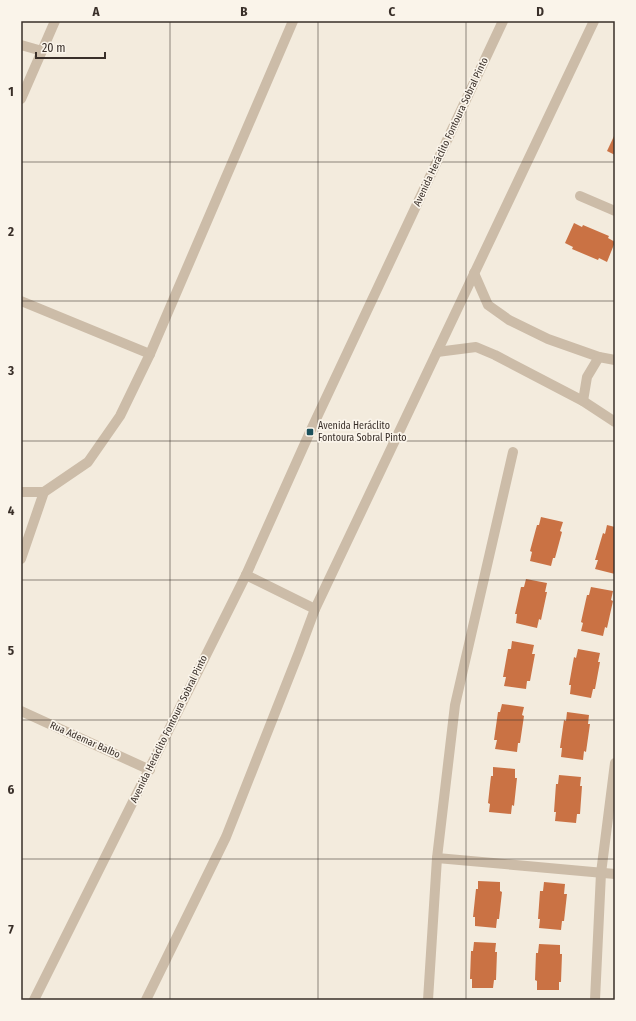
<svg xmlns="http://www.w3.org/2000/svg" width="636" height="1021" font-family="'Fira Sans Condensed',sans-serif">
	<rect width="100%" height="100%" fill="#f3ebdd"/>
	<g fill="#ca7244">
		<polygon points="615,134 615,155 607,151"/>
		<polygon points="574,223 582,227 583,225 609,236 608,238 615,242 607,262 599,258 598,260 572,249 573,247 565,243"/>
		<polygon points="541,517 563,522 560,531 562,532 555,558 553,558 551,566 530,561 532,552 530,551 537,525 539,525"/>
		<polygon points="607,525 615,527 615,574 595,569 598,560 595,560 603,533 605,534"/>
		<polygon points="526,579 547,583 545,592 547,592 541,620 539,619 537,628 516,623 517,614 515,614 521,587 524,587"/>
		<polygon points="591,587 613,591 611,600 613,601 607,628 605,627 603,636 581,631 583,623 581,622 587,595 589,595"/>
		<polygon points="512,641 534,645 532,654 535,654 530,681 527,681 526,689 504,686 506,677 503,677 508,649 511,649"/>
		<polygon points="578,649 600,653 598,662 600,662 595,689 593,689 591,698 570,694 571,685 569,685 574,657 576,658"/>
		<polygon points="502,704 524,707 522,715 524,716 520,743 518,743 517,752 495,749 497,740 494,740 498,712 500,712"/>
		<polygon points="567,712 589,715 588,724 590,724 586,752 584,751 583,760 561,757 562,748 560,748 564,720 566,721"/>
		<polygon points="493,767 515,769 515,778 517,778 514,806 512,805 511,814 489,812 490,804 488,803 491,776 493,776"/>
		<polygon points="559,775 581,777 580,786 582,786 580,814 577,814 576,823 555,821 556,812 554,812 556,784 558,784"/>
		<polygon points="478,881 500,882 500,891 502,892 499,919 497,919 496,928 475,926 475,917 473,917 476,889 478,889"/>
		<polygon points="544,882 565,884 564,894 567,894 564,921 562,921 561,930 539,928 540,919 538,919 540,891 543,891"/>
		<polygon points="474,942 496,943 495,952 497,952 496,980 494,980 493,988 472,988 472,979 470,979 471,951 473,951"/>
		<polygon points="539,944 560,945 560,954 562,954 561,982 559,982 559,990 537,990 537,981 535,980 536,953 538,953"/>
	</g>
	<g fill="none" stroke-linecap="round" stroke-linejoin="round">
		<g stroke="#ccbca8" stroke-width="10">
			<polyline points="21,45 42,51"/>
			<polyline points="21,99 55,21"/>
			<polyline points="580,196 615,211"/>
			<polyline points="474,273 488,305 509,320 548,339 599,357 615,360"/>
			<polyline points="21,301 150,354"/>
			<polyline points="437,352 476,347 495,355 583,401 615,422"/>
			<polyline points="583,401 587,377 599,357"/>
			<polyline points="21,492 44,492 88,462 120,416 150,354 293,21"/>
			<polyline points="21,559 44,492"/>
			<polyline points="246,575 315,609"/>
			<polyline points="21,711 150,770"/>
			<polyline points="437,858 615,874"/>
			<polyline points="34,1000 246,575 310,432 503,21"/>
			<polyline points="146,1000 226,837 299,652 315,609 594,21"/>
			<polyline points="428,1000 437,858 455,705 513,452"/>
			<polyline points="595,1000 601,873 615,763"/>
		</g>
	</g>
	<path fill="none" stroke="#392f29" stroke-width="1" stroke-opacity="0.55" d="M170,21V1000M318,21V1000M466,21V1000M21,162H615M21,301H615M21,441H615M21,580H615M21,720H615M21,859H615"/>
	<rect fill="#1c515c" stroke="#faf4ea" stroke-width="1.5" x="306" y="428" width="8" height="8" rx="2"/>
	<g text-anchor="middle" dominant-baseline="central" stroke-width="3.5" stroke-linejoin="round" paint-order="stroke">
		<g font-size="10" fill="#392f29" stroke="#faf4ea">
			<text transform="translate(451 132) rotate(-65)">Avenida Heráclito Fontoura Sobral Pinto</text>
			<text transform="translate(169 729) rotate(-64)">Avenida Heráclito Fontoura Sobral Pinto</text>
			<text transform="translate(85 740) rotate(24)">Rua Ademar Balbo</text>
		</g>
		<g font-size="10" fill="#392f29" stroke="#faf4ea" text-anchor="start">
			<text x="318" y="426">Avenida Heráclito<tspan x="318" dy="12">Fontoura Sobral Pinto</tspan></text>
		</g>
	</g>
	<rect width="636" height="1021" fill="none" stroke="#faf4ea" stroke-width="44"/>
	<path d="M36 52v6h69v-6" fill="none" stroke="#392f29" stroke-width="2"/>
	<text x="42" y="52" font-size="12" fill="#392f29" stroke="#faf4ea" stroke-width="3" paint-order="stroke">20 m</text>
	<rect x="22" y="22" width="592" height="977" fill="none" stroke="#392f29" stroke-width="1.5"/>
	<g font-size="13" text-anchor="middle" font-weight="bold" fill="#392f29">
		<text x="96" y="16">A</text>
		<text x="244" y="16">B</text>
		<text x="392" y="16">C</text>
		<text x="540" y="16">D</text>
		<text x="11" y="96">1</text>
		<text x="11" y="236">2</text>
		<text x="11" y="375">3</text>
		<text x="11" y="515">4</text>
		<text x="11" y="655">5</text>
		<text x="11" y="794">6</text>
		<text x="11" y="934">7</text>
	</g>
</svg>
